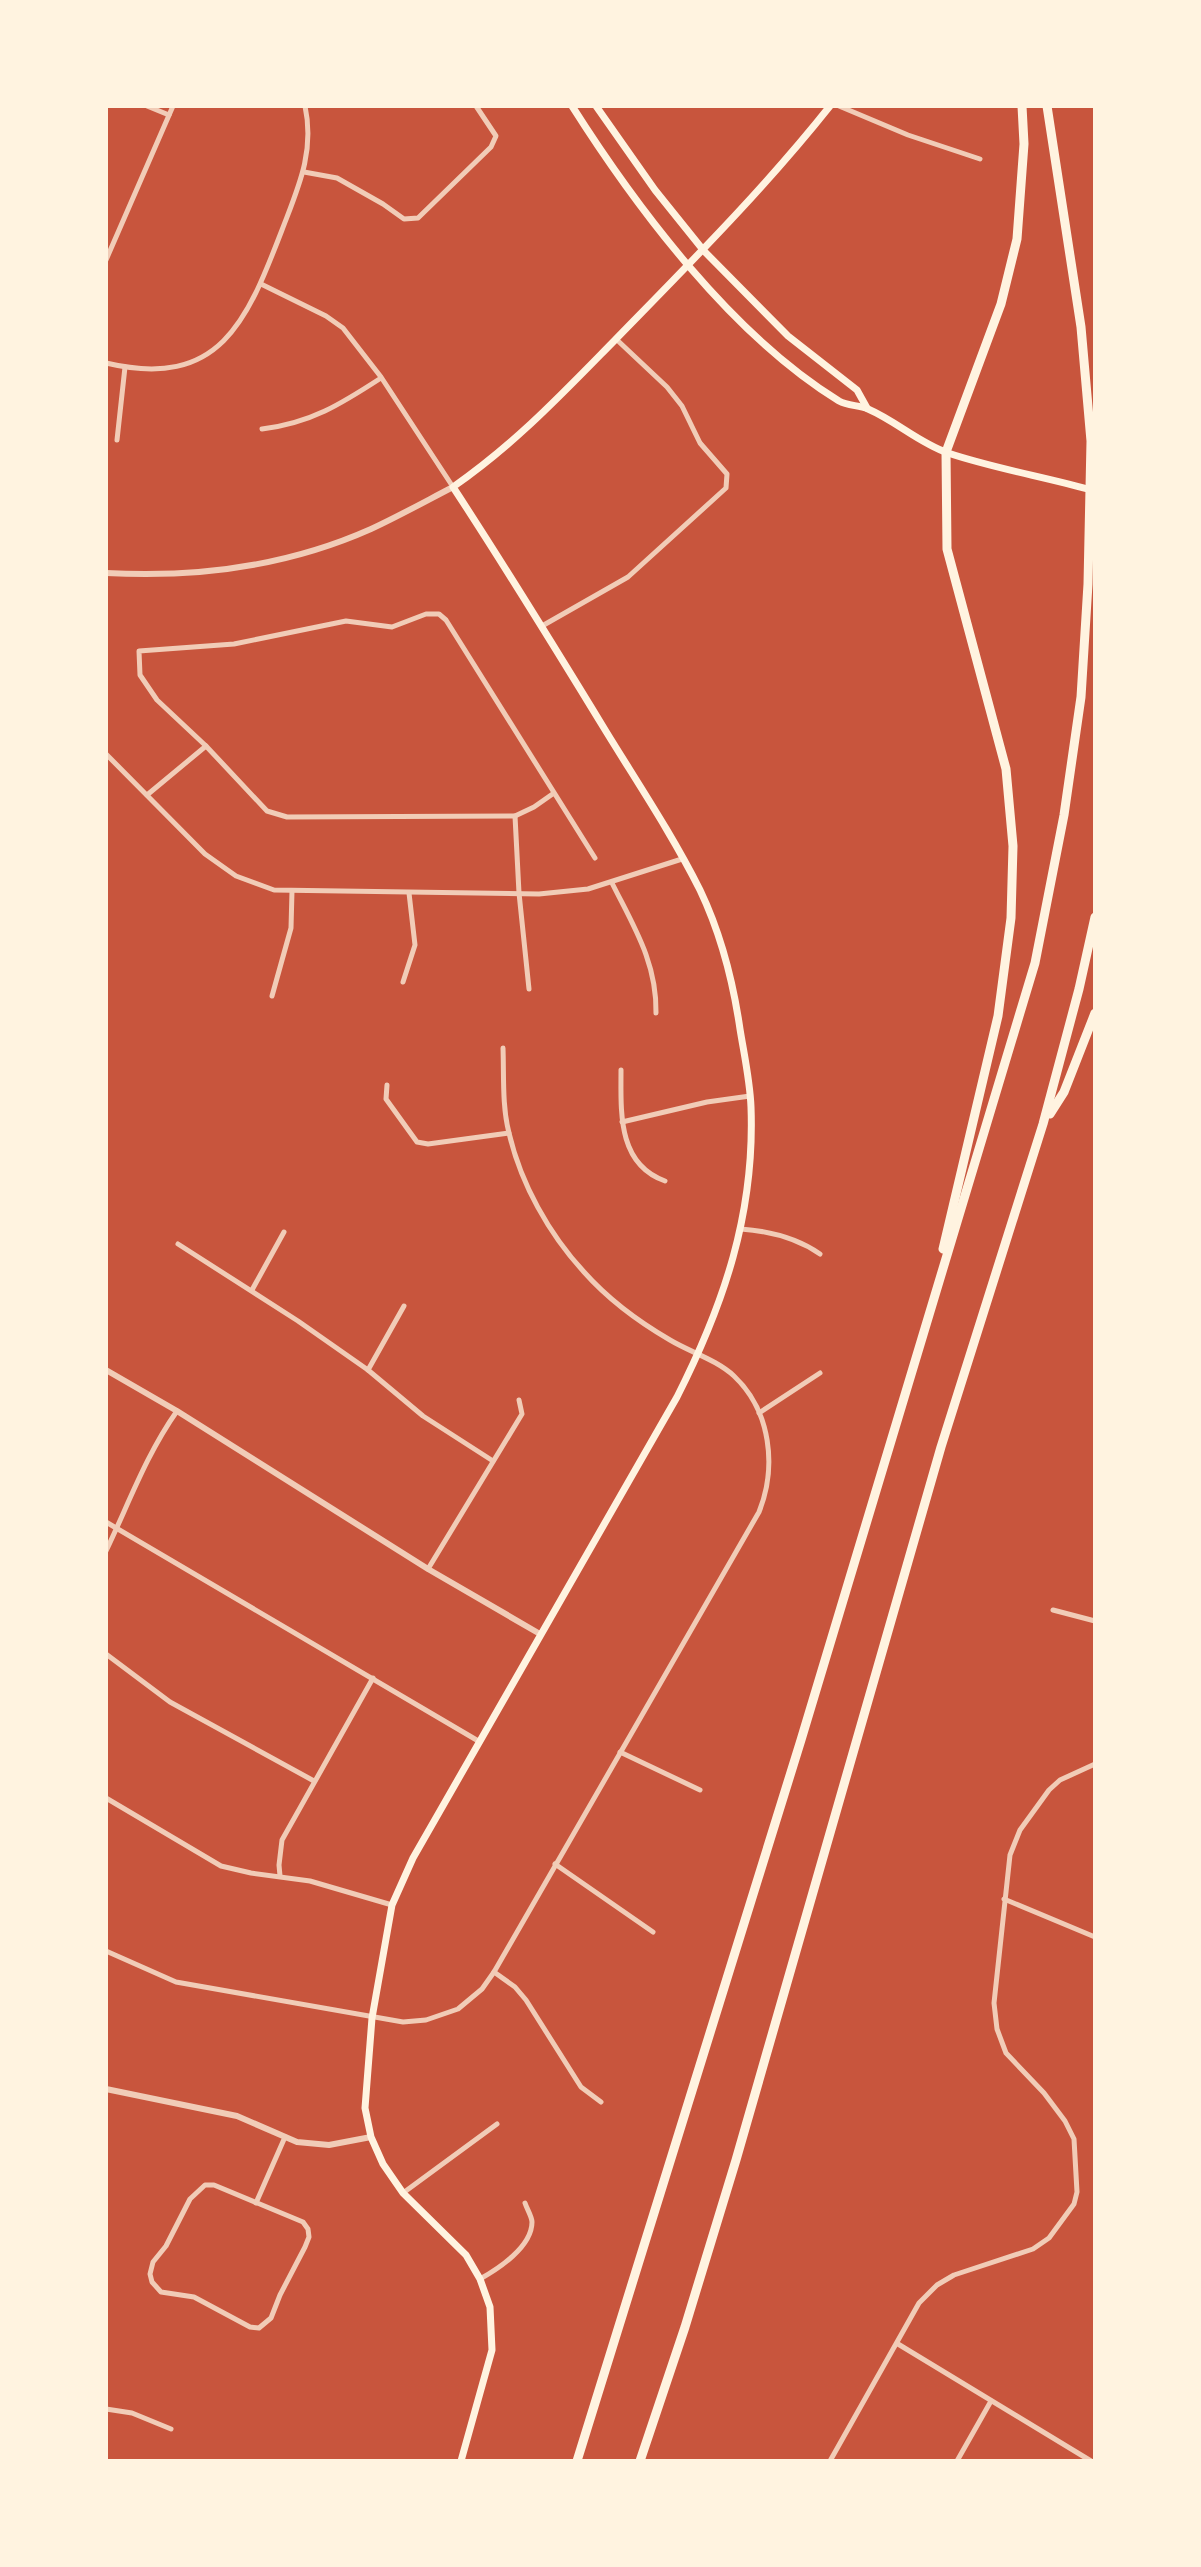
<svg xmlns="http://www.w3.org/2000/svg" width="1201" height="2567" font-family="'Space Grotesk',sans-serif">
	<rect width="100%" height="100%" fill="#c8553d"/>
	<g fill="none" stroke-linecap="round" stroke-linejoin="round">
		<g stroke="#f1ccb7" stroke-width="5">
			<polyline points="147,106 169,115"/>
			<polyline points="839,106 908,135 980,159"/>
			<polyline points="304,172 337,178 383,204 404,219 418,218 491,147 496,136 476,106"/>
			<polyline points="106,260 173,106"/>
			<polyline points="261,284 326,316 343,328 381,377 453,487"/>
			<path d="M106,363C220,390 247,321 282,230C298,188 315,152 305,106"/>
			<path d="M262,429C311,423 341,404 381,378"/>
			<polyline points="117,440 125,367"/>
			<polyline points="542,626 628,577 726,488 727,474 700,443 682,406 667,387 616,339"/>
			<polyline points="106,754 205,854 236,876 274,890 539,894 588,889 682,859"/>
			<polyline points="554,793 534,807 515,816 287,817 267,811 206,746 157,700 140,675 139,651 234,644 346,621 392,627 426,614 439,614 446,620 595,858"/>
			<polyline points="147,795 206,746"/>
			<polyline points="515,816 519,893 529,989"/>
			<path d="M612,883C634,927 657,963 656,1013"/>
			<polyline points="403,982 415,945 409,893"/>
			<polyline points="272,996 291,928 292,891"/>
			<path d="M621,1070C621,1111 617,1164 665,1181"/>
			<polyline points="387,1085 386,1099 417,1142 428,1144 509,1133"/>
			<polyline points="622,1122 707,1102 750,1096"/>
			<path d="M741,1229C768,1231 797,1238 820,1254"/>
			<polyline points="178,1244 298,1321 368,1370 423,1416 493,1461"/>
			<polyline points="252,1290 284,1232"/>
			<polyline points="368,1370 404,1306"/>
			<polyline points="759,1413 820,1373"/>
			<polyline points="106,1522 480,1742"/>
			<path d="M106,1551C129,1503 146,1455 177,1411"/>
			<polyline points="428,1569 522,1414 519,1400"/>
			<polyline points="1053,1610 1095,1621"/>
			<polyline points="106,1654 170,1702 314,1781"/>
			<polyline points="620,1752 700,1790"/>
			<polyline points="106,1798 221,1866 251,1873 310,1881 392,1905"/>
			<polyline points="555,1864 653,1932"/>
			<polyline points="280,1876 279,1865 282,1840 373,1678"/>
			<polyline points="1004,1899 1095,1937"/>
			<path d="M106,1951L176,1982L403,2022L426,2020L458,2009L482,1989L494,1972L759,1512C777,1467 771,1411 734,1376C717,1360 690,1352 670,1340C639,1322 608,1299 584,1272C549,1234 521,1184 509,1133C502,1106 504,1076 503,1048"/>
			<polyline points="494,1972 515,1987 526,2000 581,2087 601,2102"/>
			<polygon points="205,2185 214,2185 303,2222 308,2229 309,2237 305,2247 280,2295 271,2318 259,2328 250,2327 194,2297 161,2292 152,2282 150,2274 153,2262 166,2246 190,2199"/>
			<polyline points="403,2193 497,2124"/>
			<polyline points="256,2203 285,2137"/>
			<path d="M480,2279C498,2269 532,2247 532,2222C532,2217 527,2209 525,2203"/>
			<polyline points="898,2344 1091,2461"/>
			<polyline points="106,2409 132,2413 171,2429"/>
			<polyline points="830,2461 919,2303 937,2285 954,2275 1033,2249 1049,2238 1074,2204 1077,2192 1074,2139 1065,2121 1044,2093 1006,2053 997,2029 994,2003 1010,1855 1020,1830 1049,1790 1060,1780 1095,1764"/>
			<polyline points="957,2461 991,2401"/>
		</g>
		<g stroke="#f1ccb7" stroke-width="6">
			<path d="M106,573C196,578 288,566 371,529C399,516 426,501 453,487"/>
			<polyline points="106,1370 177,1411 428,1569 540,1634"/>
			<polyline points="106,2089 237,2116 297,2142 329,2145 371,2137"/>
		</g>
		<g stroke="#fff3e0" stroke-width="7">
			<path d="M572,106C638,210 733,336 839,401C848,406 859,405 868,409C896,421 919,443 948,453C996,469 1046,477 1095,491"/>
			<polyline points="596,106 655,190 704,251 788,336 857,390 867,408"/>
			<path d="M461,2461L492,2350L490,2307L480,2279L466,2255L403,2193L383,2164L371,2137L365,2108L372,2018L392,1905L413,1858L677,1397C724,1304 755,1213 751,1107C750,1081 744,1054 740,1029C733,981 721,934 700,890C673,836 639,785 607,733C557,651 506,568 453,487C517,442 561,395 615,340C689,264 764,189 830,106"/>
		</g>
		<g stroke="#fff3e0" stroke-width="9">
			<polyline points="1050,1114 1064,1092 1095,1013"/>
			<polyline points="943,1249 998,1016 1011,918 1013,846 1006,769 947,549 946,452 1001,304 1017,239 1024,144 1022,106"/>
			<polyline points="577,2461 801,1740 1035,963 1064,815 1081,697 1088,584 1091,441 1081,327 1047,106"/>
			<polyline points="640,2461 685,2327 736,2160 941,1447 1043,1124 1079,989 1095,917"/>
		</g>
	</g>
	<rect width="1201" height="2567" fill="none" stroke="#fff3e0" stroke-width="216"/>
</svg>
